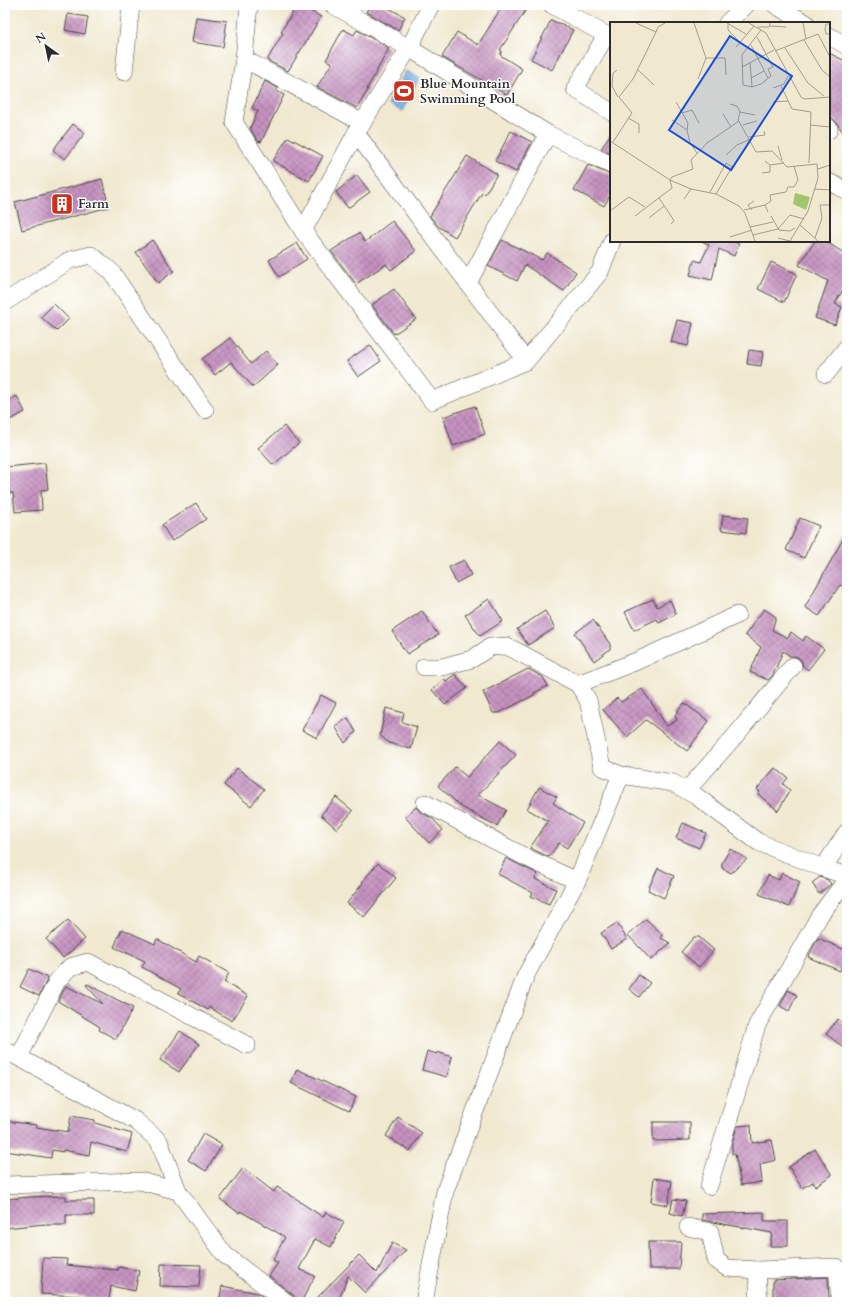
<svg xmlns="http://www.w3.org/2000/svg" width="852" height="1307" font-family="Cardo,serif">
	<defs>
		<pattern id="water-ripples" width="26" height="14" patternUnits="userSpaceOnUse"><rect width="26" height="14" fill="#7eb9ef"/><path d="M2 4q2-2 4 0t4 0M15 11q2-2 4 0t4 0" fill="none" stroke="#6797c2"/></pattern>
		<pattern id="building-cross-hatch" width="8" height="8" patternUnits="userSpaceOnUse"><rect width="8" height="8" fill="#c693c1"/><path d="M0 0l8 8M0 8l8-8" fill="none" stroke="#a1789d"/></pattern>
	</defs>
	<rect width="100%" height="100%" fill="#fff"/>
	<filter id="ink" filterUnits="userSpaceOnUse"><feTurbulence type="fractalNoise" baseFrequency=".025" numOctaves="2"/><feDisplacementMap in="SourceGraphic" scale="8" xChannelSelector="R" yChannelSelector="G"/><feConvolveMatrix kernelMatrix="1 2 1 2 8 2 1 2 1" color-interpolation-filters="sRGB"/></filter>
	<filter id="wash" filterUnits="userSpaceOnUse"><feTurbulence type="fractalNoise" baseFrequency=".012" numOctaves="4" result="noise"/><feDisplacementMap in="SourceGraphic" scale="16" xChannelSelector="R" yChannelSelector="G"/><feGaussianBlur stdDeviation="0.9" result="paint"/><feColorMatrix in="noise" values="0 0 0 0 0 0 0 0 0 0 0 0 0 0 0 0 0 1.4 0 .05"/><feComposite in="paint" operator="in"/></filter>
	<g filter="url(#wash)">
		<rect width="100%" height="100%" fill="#f0e9d0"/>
		<polygon fill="url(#water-ripples)" stroke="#54728d" points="406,71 419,78 402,111 388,104"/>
		<g id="blocks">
			<g fill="url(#building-cross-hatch)">
				<polygon points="297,5 300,5 321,17 288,71 267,60 283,33 281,32"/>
				<polygon points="370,5 383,5 405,17 398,30 366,12"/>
				<polygon points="503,5 529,5 500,50 502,51 500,55 522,69 507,95 442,57 457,32 478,45"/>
				<polygon points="68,14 88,17 85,34 65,30"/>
				<polygon points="196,17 227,21 223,47 192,42"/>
				<polygon points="551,20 573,30 552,70 531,59"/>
				<polygon points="343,29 354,35 357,30 389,48 367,89 368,90 357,108 317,87 332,63 326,60"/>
				<polygon points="829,53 847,62 847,137 839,127 837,123 829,115"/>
				<polygon points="265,81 278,88 276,91 284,95 261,142 258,141 250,128 258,111 252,108"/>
				<polygon points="73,124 85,133 65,159 53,150"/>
				<polygon points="511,131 532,142 516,172 495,161"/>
				<polygon points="611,133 611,154 601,149"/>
				<polygon points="288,137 323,156 309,181 273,161"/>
				<polygon points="467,156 497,174 485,194 482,193 455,237 439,227 430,216"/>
				<polygon points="588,165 611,175 611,194 604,206 574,190"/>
				<polygon points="357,175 370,192 348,208 336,192"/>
				<polygon points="102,179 109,207 22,230 15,202"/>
				<polygon points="392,221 416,251 391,270 386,264 356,284 331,251 359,233 365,242"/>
				<polygon points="152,240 174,271 158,283 136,252"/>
				<polygon points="502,240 542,260 547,253 576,272 564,291 525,265 517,281 488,266"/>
				<polygon points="702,241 732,241 739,244 734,256 719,249 712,280 690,275 694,260 701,262 709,245"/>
				<polygon points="815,241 825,241 847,255 847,282 835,304 842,307 835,325 815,318 828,281 799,265"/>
				<polygon points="297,243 307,259 279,277 269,260"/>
				<polygon points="771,262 797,274 784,302 758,289"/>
				<polygon points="394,289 416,319 394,334 372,305"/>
				<polygon points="54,304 69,319 57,331 41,317"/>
				<polygon points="677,320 693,323 688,346 671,342"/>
				<polygon points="230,338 251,364 266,351 278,365 253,387 231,362 215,375 202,359"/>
				<polygon points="370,345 381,361 358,377 347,361"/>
				<polygon points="749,350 763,352 761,366 747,364"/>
				<polygon points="17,396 25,412 10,420 5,410 5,403"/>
				<polygon points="475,406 485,434 453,446 443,417"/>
				<polygon points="284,426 299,443 273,465 258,448"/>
				<polygon points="45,463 48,489 41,490 42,510 15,512 13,493 9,493 7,467"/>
				<polygon points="196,503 206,519 172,541 162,525"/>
				<polygon points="723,515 748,518 746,533 721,530"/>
				<polygon points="800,518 819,526 804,558 786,550"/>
				<polygon points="847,532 847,589 840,585 819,616 805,607"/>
				<polygon points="464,560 471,575 456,583 449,567"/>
				<polygon points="489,599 503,621 480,636 465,615"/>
				<polygon points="653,599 657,607 670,600 676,614 659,623 657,619 634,630 625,612"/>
				<polygon points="764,609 776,617 772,630 788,638 791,632 803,641 806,636 824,649 808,670 803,666 802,662 799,658 795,656 790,656 783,651 773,675 768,680 750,672 761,647 745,635"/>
				<polygon points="422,611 438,635 407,654 392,631"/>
				<polygon points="545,611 555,628 528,645 517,629"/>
				<polygon points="593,620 610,644 610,649 594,661 575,633"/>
				<polygon points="528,669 543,677 548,686 534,693 534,695 499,713 493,713 483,692"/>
				<polygon points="455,674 467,688 445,705 432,690 444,679 446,681"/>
				<polygon points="642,689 667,726 677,720 675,715 684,703 709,721 687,751 646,720 627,737 603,710 617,698 621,702"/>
				<polygon points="321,695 336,703 317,738 302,730"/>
				<polygon points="386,708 404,713 402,722 417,727 411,749 389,743 380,735"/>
				<polygon points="348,718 356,732 345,743 335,726"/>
				<polygon points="500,741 516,755 478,795 506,810 497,826 463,808 438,786 455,767 467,777"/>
				<polygon points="237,768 264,789 251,806 224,785"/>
				<polygon points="775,768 788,778 783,784 790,790 778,811 758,794 760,792 757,789"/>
				<polygon points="539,787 557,797 553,803 583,823 567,848 559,843 549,857 530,848 548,821 527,809"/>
				<polygon points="336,797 353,811 337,829 321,815"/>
				<polygon points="416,807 420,812 432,818 443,830 429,843 405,817"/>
				<polygon points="683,823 706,833 699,848 676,838"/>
				<polygon points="730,849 747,859 731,873 722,868 722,863"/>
				<polygon points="506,858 538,874 535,879 556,889 549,904 531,896 533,893 498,874"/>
				<polygon points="378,863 396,878 364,917 347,903 363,883 362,882"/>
				<polygon points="658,868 674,876 664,898 648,890"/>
				<polygon points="782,873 800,882 789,907 759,894 768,875 779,880"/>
				<polygon points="820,877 828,880 831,884 819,894 812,883"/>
				<polygon points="646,919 662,934 661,938 670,943 651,960 628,935"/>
				<polygon points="68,920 85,939 63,958 46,939"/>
				<polygon points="617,923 627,939 611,949 601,933"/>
				<polygon points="122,929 155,944 157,939 196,962 199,956 229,973 224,982 248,996 232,1021 209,1007 208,1010 178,993 181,989 142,967 145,961 114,947"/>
				<polygon points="694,937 699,937 714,950 699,967 681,952"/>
				<polygon points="818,938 847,951 847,956 840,971 808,957"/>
				<polygon points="29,969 48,978 39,996 20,987"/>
				<polygon points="639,975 650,983 639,997 629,989"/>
				<polygon points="87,984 133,1008 116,1039 99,1030 100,1027 58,1001 66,986 103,1004 86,985"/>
				<polygon points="788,990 797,995 789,1011 780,1006"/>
				<polygon points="838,1019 847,1026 847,1050 826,1034"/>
				<polygon points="180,1031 199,1044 179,1072 160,1060"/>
				<polygon points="427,1051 437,1054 437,1052 452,1057 447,1077 422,1070"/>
				<polygon points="297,1069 356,1097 349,1111 291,1083"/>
				<polygon points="71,1116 95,1120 95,1123 132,1134 127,1152 91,1142 89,1155 63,1150 63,1152 52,1150 51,1158 5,1151 5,1121 37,1125 36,1127 68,1132"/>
				<polygon points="398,1117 422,1133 410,1151 386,1136"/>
				<polygon points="653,1122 690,1122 690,1140 653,1141"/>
				<polygon points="751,1125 752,1143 772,1140 776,1160 760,1164 762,1182 741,1185 735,1154 732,1154 732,1144 737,1126"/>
				<polygon points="203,1134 222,1145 206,1171 188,1160"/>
				<polygon points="815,1149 832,1175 815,1186 813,1182 802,1188 789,1167"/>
				<polygon points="243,1168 274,1192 277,1187 300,1201 300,1202 323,1217 326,1212 344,1222 331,1247 315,1239 299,1269 315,1276 301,1302 296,1302 295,1298 292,1294 269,1276 278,1263 273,1260 285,1237 240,1211 239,1213 220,1199"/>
				<polygon points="654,1178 672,1181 668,1205 651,1202"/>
				<polygon points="66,1196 66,1200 94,1200 94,1215 66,1215 66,1225 45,1225 45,1224 5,1228 5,1199 31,1197"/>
				<polygon points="673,1199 686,1201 682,1216 670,1213"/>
				<polygon points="764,1212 764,1221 788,1221 788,1246 770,1246 772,1233 702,1220 702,1214"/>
				<polygon points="648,1242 681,1242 679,1269 649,1269"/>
				<polygon points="392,1243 406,1250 365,1293 348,1276 338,1302 313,1302 359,1255 377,1273"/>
				<polygon points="43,1258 67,1259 66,1265 118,1270 119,1267 139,1271 135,1291 111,1286 109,1300 78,1296 41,1294"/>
				<polygon points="161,1264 201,1265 199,1287 160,1286"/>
				<polygon points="828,1277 829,1302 773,1302 773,1280"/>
				<polygon points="222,1286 258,1293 270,1302 219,1302"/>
			</g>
		</g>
	</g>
	<g filter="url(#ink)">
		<use href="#blocks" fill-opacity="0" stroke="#494844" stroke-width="1"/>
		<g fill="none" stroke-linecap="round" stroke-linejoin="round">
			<g stroke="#494844" stroke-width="18">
				<g id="street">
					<polyline points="249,5 244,59 234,122 303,231 432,401 526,361 600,272 612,241"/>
					<polyline points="333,5 409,48 548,134 611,165"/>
					<polyline points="552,5 606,35 575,89 611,112"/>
					<polyline points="775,5 806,23"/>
					<polyline points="727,23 746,5"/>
					<polyline points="829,36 847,46"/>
					<polyline points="244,59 363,123"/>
					<polyline points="124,72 131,5"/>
					<polyline points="829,128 829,130"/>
					<polyline points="356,133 526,361"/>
					<polyline points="829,182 847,191"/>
					<polyline points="303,231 356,133 409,48 431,5"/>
					<polyline points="468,283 548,134"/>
					<polyline points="5,302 70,260 91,255 111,271 205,410"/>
					<polyline points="826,374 847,347"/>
					<polyline points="424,667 442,667 472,659 490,647 507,646 578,684 588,700 602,767 621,775 673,783 696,796 758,842 823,868 847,876"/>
					<polyline points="578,684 637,661 737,615"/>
					<polyline points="687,790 735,736 793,666"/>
					<polyline points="425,803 525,857 577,881"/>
					<polyline points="823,868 847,832"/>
					<polyline points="5,1050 136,1121 159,1141 178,1191"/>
					<polyline points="19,1057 57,981 70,967 88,962 247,1045"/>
					<polyline points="5,1185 140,1181 178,1191 225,1255 286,1302"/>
					<polyline points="709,1186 757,1025 820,915 847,879"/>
					<polyline points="688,1227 710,1232 716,1260 727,1268 757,1270"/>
					<polyline points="424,1302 445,1191 526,975 577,881 621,775"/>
					<polyline points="759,1302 757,1270 837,1267 840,1302"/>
				</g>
			</g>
			<use href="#street" stroke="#fff" stroke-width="17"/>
		</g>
	</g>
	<defs>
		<g id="stadium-square" transform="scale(1.15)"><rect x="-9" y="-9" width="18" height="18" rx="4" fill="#c8321e" stroke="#fff"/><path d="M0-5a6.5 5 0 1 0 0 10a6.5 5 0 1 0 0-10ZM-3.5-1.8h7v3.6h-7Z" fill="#fff"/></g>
		<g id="building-square" transform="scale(1.15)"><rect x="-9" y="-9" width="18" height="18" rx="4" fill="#c8321e" stroke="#fff"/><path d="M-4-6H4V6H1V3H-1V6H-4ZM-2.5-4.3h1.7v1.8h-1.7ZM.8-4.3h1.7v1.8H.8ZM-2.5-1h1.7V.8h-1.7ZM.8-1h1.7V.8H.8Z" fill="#fff"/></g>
	</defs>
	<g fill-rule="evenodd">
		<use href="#stadium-square" x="404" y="91"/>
		<use href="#building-square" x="62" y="204"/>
	</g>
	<g text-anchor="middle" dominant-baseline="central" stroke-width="3" stroke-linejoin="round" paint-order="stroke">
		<g font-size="13" font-weight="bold" fill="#2b2b2b" stroke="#fff" text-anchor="start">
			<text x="420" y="84">Blue Mountain<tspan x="420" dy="15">Swimming Pool</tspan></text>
			<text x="78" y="204">Farm</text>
		</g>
	</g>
	<g transform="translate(610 22)">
		<rect width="220" height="220" fill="#f0e9d0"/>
		<path d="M185,171L200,175L196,188L183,182Z" fill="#a3c56e"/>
		<path fill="none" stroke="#a19d8e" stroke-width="1" d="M26,1L46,10L48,5L55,1M84,1L96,36M117,1L136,12M118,1V8L130,20M139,1L156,11L191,75L194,77L220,75M193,1L196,17M220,2H216L215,7L216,12H220M160,4L176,5M148,5H159L160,1M147,15L163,45L158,47L161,54L151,62L142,65L133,63L132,33L151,8M194,18L212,48L220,55M141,23L158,56M126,25L144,4M175,26L198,61L214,74M165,29L208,12L220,35M96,36H115L116,53M140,40L142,65M132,45L164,28M27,47L44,63M7,48L3,51L2,64L8,75M141,56L154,49M88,57L96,36M171,64L182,87L201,90L199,141M163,66L174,62L178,54M66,80L78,101L77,108M163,80L178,79M120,82L127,84L130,90L128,98L146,130L162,129L177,145L207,142L208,156L198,189L180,219M130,90L145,93M72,91L82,88L89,101M113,92L121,105M18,96L29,102V111M62,98L77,108L80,121L87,131M133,103L147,99M200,103L220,105M139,115L155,113L154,109M0,119L60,158L81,167L106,172L129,184L135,191L145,219M3,120L22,91L9,75L23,57L46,10M168,124L172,138M116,133L127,123L141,117M155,139L160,143L174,141M208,147L220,143M152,151L160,150V143M204,167L220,168M100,170L116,141L122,145L106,172M49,176L61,194L64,199L61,202M74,177L81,167M134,188L155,183M142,188L138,183L144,179M0,189L19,175L35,185M158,190L155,183L161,179L160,173L176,170L178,165H184L188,158L184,144M25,194L62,166L60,158L62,155L83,147L81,138L97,121L129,99M161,194L169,208L180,209L185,206M39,196L54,184M190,203L208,219M140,205L163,200M143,213L168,207L180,193L194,197M120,215L142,208M168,216L180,219M205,216L212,196L210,183H220"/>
		<path fill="#1d4ed8" fill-opacity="0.15" stroke="#1d4ed8" stroke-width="2" d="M120,14L182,54L121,148L59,108Z"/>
		<rect width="220" height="220" fill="none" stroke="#2b2b2b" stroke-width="2"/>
	</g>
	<rect width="852" height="1307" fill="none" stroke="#fff" stroke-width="20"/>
	<g transform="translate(46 46) rotate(327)" stroke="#ffffff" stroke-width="3" paint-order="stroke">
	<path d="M0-3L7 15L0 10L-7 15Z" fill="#2b2b2b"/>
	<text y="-6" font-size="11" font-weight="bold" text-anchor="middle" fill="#2b2b2b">N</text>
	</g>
</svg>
